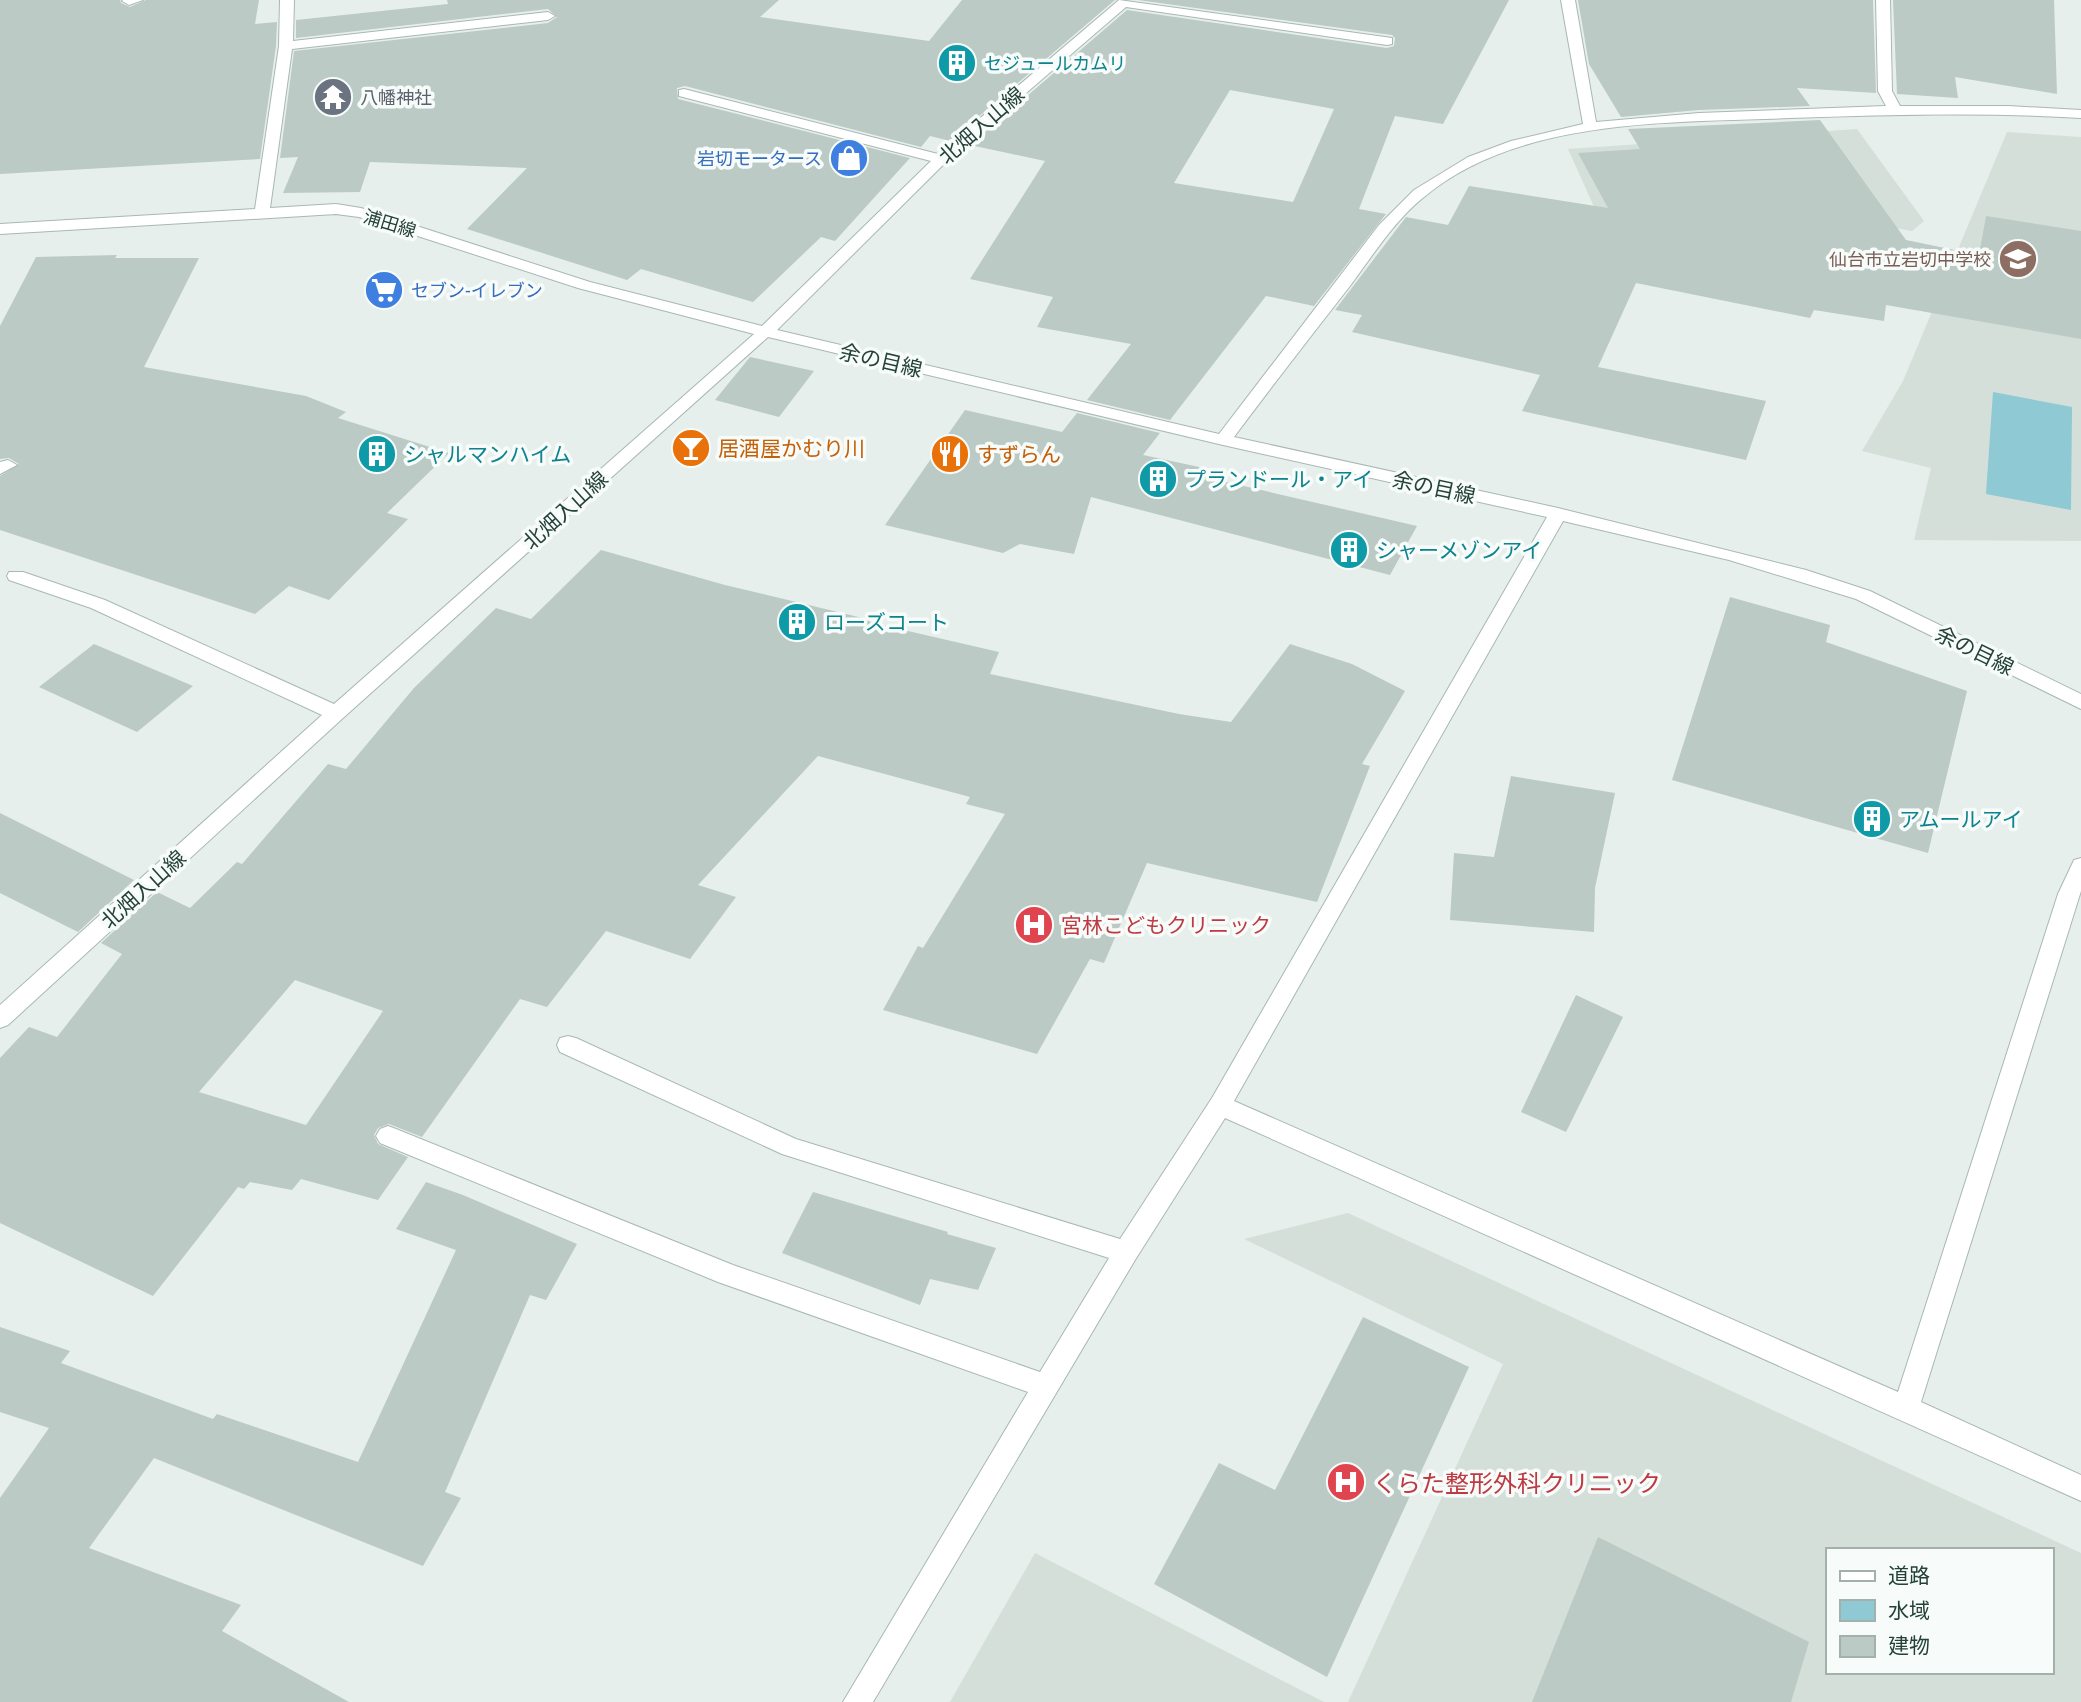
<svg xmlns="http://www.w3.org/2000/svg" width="2081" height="1702" font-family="'Noto Sans','Noto Sans JP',sans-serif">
	<rect width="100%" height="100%" fill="#e6efeb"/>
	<g fill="#d4dfda" fill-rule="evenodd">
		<polygon points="1857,129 1924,221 1912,231 1819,214 1595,209 1568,149"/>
		<polygon points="2007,132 2081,137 2081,541 1914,540 1931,468 1862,451 1903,381"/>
		<path d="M1348,1213L2081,1553V1702H1348L1503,1364L1244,1239ZM1827,1550H2051V1672H1827Z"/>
		<polygon points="1035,1553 1324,1702 950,1702"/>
	</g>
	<polygon fill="#8ec9d4" points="1993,392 2072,407 2071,510 1986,494"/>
	<g fill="#bbcac4" fill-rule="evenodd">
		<polygon points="0,0 120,0 121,3 130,7 146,0 259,0 255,24 277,22 276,46 260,159 0,174"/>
		<polygon points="447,0 779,0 760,17 929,41 962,0 1115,0 950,141 930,136 921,147 685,86 677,88 678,99 910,158 835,241 821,237 753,302 641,269 627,280 467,229 527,168 370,162 360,192 283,193 298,157 280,158 294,51 548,23 557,17 548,9 296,38 296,20 448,4"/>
		<path d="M1138,0H1509L1443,124L1395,116L1359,209L1386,214L1314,306L1266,296L1170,420L1087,400L1131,344L1037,327L1053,297L970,279L1045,161L970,145L1127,10L1387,48L1394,46L1395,38L1392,35ZM1230,90L1334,109L1293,202L1174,183Z"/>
		<polygon points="1578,0 1873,0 1876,93 1797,88 1810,106 1699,110 1621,117 1589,64"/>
		<polygon points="1893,0 2054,0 2057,94 1955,77 1958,98 1897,94"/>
		<polygon points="1820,120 1906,240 1979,255 1986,216 2081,231 2081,339 1886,305 1884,321 1814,310 1810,318 1636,283 1598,367 1766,401 1746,460 1522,411 1540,375 1352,332 1362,315 1335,310 1406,217 1448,225 1469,186 1608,208 1578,153 1640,149 1628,129"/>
		<polygon points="117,255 115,258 199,258 144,367 306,396 346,412 338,418 449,453 387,513 408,519 329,600 289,586 255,614 0,530 0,476 19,464 9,458 0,459 0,326 36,257"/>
		<polygon points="750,357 814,371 779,417 715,400"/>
		<polygon points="965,410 1062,432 1077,413 1160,433 1143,455 1218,471 1213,479 1417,526 1390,575 1091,497 1074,554 1020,544 1003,553 885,525"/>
		<path d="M601,550L725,585L871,620L869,622L999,652L990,674L1179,714L1231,722L1290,644L1352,664L1405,691L1362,764L1370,766L1317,902L1147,863L1104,963L1090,959L1037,1054L883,1010L918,946L923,948L1005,814L966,804L970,797L818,756L698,885L736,897L690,959L606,931L547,1007L520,999L422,1137L389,1124L378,1128L374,1135L378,1144L408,1157L378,1200L301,1179L292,1190L250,1182L244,1189L238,1187L153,1296L0,1223V1058L29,1027L57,1037L122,954L101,943L157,892L190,908L237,862L242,864L328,764L346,769L414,688L496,608L531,619ZM295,980L383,1011L306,1125L199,1092Z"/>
		<polygon points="1730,597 1830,625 1826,642 1967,691 1928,853 1672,780"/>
		<polygon points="94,644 193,686 137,732 39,687"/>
		<polygon points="1511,776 1615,793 1595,888 1594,932 1450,920 1454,853 1494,857"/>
		<polygon points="0,813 134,880 78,932 0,893"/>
		<polygon points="1576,995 1623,1017 1566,1132 1521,1112"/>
		<polygon points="426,1182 463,1195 577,1244 546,1300 530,1295 445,1492 461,1498 423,1566 154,1458 89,1548 241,1605 222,1631 349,1702 0,1702 0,1498 49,1428 0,1412 0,1327 70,1351 61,1363 213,1419 217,1414 358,1462 456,1250 396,1229"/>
		<polygon points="813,1192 948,1232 947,1234 996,1248 978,1290 930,1279 920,1305 782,1253"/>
		<polygon points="1363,1317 1469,1367 1327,1677 1154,1584 1219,1463 1275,1490"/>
		<polygon points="1598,1537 1809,1642 1791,1702 1532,1702"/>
	</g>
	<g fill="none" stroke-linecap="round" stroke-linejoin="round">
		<g stroke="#a8b8b2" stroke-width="2">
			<polygon id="service" points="143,0 129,5 122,1 123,0"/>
		</g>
		<g stroke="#a8b8b2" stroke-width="2">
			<g id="minor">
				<path d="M280,0H294L293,41L548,12L555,16L548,20L292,49L270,208L336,204L361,208L590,282L762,326L931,161L679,96V90L684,89L938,154L1119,0L1392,38V44L1387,45L1126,7L946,162L777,330L1219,434L1379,225L1414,190L1468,157L1511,141L1583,124L1561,0H1575L1596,122L1699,113L1886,106L1878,91L1876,0H1890L1892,91L1900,106H2008L2081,110V118C1984,112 1887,115 1790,118C1672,123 1520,117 1424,197C1394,221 1373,255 1350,286C1311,336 1272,386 1234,437L1558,508L1806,570L1870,591L2081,694V709L1856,599L1729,560L1563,521L1234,1101L1898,1392L2058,894L2074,860L2081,858V891L1921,1402L2081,1475V1501L1225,1118L1135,1260L873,1702H843L1028,1392L718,1282L380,1143L376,1136L380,1129L388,1126L396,1129L733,1265L1040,1372L1109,1258L782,1154L560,1052L557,1045L560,1038L568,1036L576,1038L796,1139L1120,1239L1212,1098L1547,517L1223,445L768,337L343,718L8,1025L0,1028V1005L322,715L91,608L9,580L7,576L9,572H23L105,600L334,704L754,334L578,288L359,217L336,214L0,234V224L255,209L279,46Z"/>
				<polygon points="8,460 17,465 0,474 0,462"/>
			</g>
		</g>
		<use href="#service" fill="#fff" fill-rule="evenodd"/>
		<use href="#minor" fill="#fff" fill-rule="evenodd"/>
	</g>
	<defs>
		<g id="building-disc" transform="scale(2.0125)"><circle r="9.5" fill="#0f9aa8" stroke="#f7fbf9"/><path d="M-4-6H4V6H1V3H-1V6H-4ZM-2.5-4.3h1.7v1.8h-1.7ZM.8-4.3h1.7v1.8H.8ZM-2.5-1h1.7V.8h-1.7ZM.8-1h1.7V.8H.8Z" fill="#fff"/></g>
		<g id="temple-disc" transform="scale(2.0125)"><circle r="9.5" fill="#6b7280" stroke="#f7fbf9"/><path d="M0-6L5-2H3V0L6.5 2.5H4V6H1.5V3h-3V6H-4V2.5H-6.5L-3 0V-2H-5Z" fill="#fff"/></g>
		<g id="shop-disc" transform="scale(2.0125)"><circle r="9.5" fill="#3f7fe0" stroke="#f7fbf9"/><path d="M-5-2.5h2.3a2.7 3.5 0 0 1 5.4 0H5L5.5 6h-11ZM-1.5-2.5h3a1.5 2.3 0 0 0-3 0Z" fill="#fff"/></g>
		<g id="school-disc" transform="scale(2.0125)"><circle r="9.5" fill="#8d6e63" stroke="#f7fbf9"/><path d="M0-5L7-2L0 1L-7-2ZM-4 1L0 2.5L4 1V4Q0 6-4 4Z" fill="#fff"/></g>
		<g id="supermarket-disc" transform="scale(2.0125)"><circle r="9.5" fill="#3f7fe0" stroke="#f7fbf9"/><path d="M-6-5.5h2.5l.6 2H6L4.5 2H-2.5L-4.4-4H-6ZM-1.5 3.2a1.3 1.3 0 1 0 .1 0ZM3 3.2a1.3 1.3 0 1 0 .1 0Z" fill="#fff"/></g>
		<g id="bar-disc" transform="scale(2.0125)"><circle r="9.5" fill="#e8710a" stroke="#f7fbf9"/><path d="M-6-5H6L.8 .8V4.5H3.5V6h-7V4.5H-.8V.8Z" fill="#fff"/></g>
		<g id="restaurant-disc" transform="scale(2.0125)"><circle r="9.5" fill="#e8710a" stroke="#f7fbf9"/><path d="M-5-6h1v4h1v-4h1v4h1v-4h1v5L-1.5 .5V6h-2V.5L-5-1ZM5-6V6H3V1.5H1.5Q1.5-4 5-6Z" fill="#fff"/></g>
		<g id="hospital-disc" transform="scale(2.0125)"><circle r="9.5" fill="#e0444e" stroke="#f7fbf9"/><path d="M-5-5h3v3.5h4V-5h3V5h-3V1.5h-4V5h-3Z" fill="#fff"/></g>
	</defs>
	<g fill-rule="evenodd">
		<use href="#building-disc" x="957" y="63"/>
		<use href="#temple-disc" x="333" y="97"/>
		<use href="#shop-disc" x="849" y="158"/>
		<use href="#school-disc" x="2018" y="259"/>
		<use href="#supermarket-disc" x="384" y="290"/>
		<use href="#bar-disc" x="691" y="448"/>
		<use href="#building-disc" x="377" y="454"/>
		<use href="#restaurant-disc" x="950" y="454"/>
		<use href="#building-disc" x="1158" y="479"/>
		<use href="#building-disc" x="1349" y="550"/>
		<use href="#building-disc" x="797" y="622"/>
		<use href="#building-disc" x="1872" y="819"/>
		<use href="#hospital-disc" x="1034" y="925"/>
		<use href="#hospital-disc" x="1346" y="1482"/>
	</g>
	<g text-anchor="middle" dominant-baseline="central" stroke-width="7" stroke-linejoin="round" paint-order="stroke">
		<g font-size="18" fill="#0d838f" stroke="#f7fbf9" text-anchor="start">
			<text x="984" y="63">セジュールカムリ</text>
		</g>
		<g font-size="18" fill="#5b616d" stroke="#f7fbf9" text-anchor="start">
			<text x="360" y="97">八幡神社</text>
		</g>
		<g font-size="18" fill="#366cbe" stroke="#f7fbf9" text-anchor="end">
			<text x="822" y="158">岩切モータース</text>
			<text x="411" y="290" text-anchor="start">セブン-イレブン</text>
		</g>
		<g font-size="18" fill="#24423a" stroke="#f7fbf9">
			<text transform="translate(390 223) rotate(17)">浦田線</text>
		</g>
		<g font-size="18" fill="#785e54" stroke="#f7fbf9" text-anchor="end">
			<text x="1991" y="259">仙台市立岩切中学校</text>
		</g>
		<g font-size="21" fill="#24423a" stroke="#f7fbf9">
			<text transform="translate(981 125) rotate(-41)">北畑入山線</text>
			<text transform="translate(881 360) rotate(13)">余の目線</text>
			<text transform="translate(1434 487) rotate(12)">余の目線</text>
			<text transform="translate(565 510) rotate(-42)">北畑入山線</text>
			<text transform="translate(1975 650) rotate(26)">余の目線</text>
			<text transform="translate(143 889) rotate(-42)">北畑入山線</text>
		</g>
		<g font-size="21" fill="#c56008" stroke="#f7fbf9" text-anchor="start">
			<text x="718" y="448">居酒屋かむり川</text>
			<text x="977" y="454">すずらん</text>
		</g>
		<g font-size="21" fill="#0d838f" stroke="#f7fbf9" text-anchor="start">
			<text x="404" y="454">シャルマンハイム</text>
			<text x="1185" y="479">プランドール・アイ</text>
			<text x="1376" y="550">シャーメゾンアイ</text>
			<text x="824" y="622">ローズコート</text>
			<text x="1899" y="819">アムールアイ</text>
		</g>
		<g font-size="21" fill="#be3a42" stroke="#f7fbf9" text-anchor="start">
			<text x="1061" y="925">宮林こどもクリニック</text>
		</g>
		<g font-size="24" fill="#be3a42" stroke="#f7fbf9" text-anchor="start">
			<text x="1373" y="1482">くらた整形外科クリニック</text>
		</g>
	</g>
	<rect x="1826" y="1548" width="228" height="126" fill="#f7fbf9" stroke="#a3b1ad" stroke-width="2"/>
	<rect x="1840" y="1571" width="35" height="10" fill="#ffffff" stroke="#a3b1ad" stroke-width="2"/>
	<text x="1888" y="1583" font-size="21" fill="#24423a">道路</text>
	<rect x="1840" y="1600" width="35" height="21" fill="#8ec9d4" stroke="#a3b1ad" stroke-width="2"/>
	<text x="1888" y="1618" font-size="21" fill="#24423a">水域</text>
	<rect x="1840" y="1636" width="35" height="21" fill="#bbcac4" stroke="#a3b1ad" stroke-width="2"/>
	<text x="1888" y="1653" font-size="21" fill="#24423a">建物</text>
</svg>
